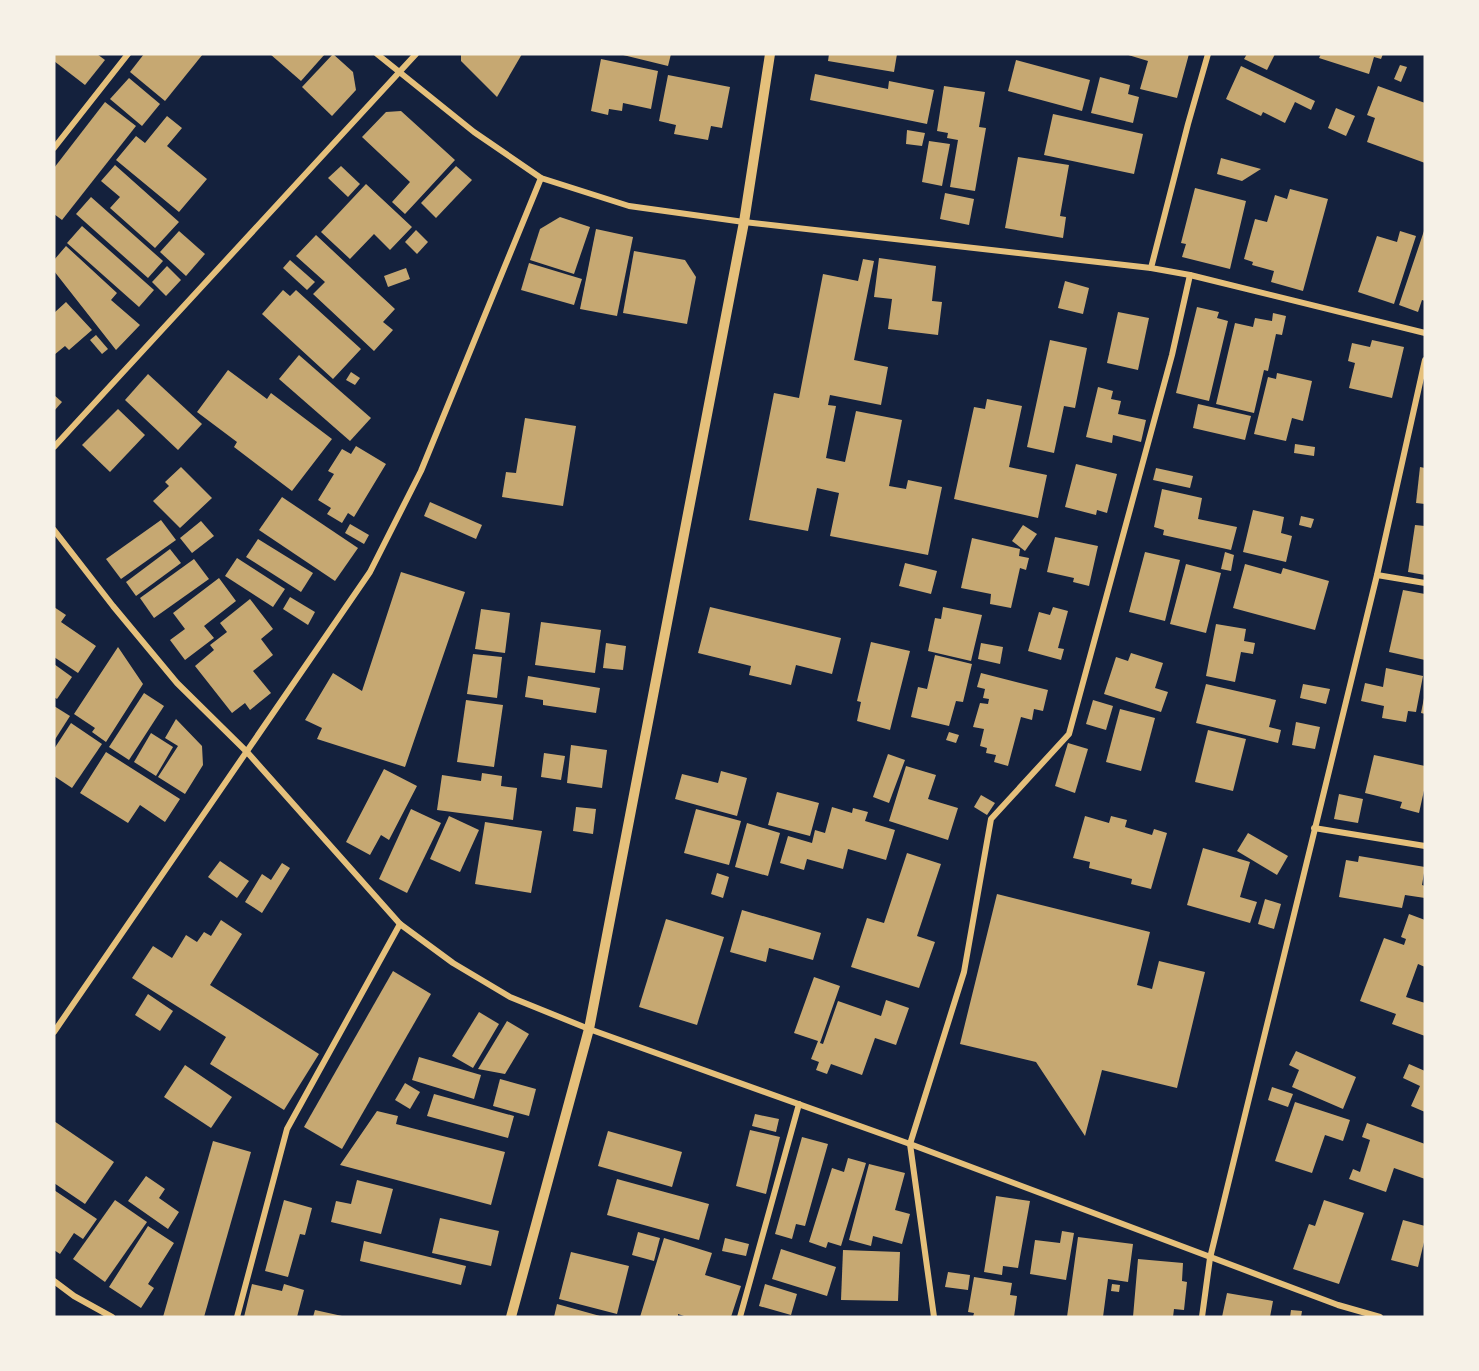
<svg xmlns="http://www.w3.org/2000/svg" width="1479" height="1371" font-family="'Fira Sans Condensed',sans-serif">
	<rect width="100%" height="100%" fill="#14213d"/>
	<g fill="#c6a872">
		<polygon points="54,54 97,54 105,60 85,85 54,61"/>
		<polygon points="144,54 203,54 165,101 130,72"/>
		<polygon points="270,54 325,54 301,81"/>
		<polygon points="333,54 353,72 356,90 332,116 302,87"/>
		<polygon points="461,54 522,54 497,97 461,61"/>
		<polygon points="619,54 671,54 668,66"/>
		<polygon points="829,54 897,54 894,72 828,61"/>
		<polygon points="1125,54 1189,54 1177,98 1140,89 1148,61"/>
		<polygon points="1247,54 1275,54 1267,70 1244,59"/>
		<polygon points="1321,54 1383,54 1381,59 1374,57 1369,74 1319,58"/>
		<polygon points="601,59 658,71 651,109 623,103 622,111 609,109 608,115 591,111"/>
		<polygon points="1016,60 1090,80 1082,111 1008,91"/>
		<polygon points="1400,65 1407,67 1401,82 1394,79"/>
		<polygon points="1241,66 1315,101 1311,110 1295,102 1285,123 1263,112 1261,116 1226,99"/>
		<polygon points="815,74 888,89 889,81 934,90 927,124 810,100"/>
		<polygon points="668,75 730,87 722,128 711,126 708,140 674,134 676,125 659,121"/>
		<polygon points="1100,77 1130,85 1128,94 1139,97 1133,123 1091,113"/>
		<polygon points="129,78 160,104 142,126 110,99"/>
		<polygon points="944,86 985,92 979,127 986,128 975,191 950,187 958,140 947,138 948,133 937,131"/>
		<polygon points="1378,86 1425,103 1425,163 1367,142 1375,118 1367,115"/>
		<polygon points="105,102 136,126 62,220 54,214 54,168"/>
		<polygon points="1336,108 1355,116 1346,136 1328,128"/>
		<polygon points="401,111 455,160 405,214 392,202 410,182 362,137 386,112"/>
		<polygon points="1053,114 1143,134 1134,174 1044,155"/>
		<polygon points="167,116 182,128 167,146 207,179 179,212 116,160 136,136 145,143"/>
		<polygon points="907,130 925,133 922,146 906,144"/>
		<polygon points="929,141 950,144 942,186 922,182"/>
		<polygon points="1018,157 1069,165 1060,216 1066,217 1063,238 1005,228"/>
		<polygon points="1221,158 1261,169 1242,181 1217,174"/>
		<polygon points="115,165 179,222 155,248 110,208 120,197 101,181"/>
		<polygon points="341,166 360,184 348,197 328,178"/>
		<polygon points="456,166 472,180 436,218 421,203"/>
		<polygon points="366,184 412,227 390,250 374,234 350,259 321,232"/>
		<polygon points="1195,188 1246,201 1230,269 1182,257 1186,244 1181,243"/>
		<polygon points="1290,189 1328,199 1303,291 1271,282 1274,271 1252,265 1253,262 1244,259 1255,219 1267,222 1275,195 1287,199"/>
		<polygon points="945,193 974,199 969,225 940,219"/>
		<polygon points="91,197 163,261 148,278 76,214"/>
		<polygon points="560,217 590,227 574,274 530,260 540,229"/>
		<polygon points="82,226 154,290 139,307 67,243"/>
		<polygon points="1425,228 1425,301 1422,300 1418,312 1399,305"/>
		<polygon points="596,229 633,237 617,316 580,309"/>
		<polygon points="416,230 428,242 417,254 405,242"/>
		<polygon points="179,231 205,254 186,276 160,252"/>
		<polygon points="1400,231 1416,236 1394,304 1358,292 1377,236 1397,242"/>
		<polygon points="316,235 395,309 383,322 393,330 374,351 313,294 325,282 296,256"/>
		<polygon points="66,246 117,293 111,300 140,325 116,350 54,271 54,260"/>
		<polygon points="634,251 685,260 696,277 687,324 623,313"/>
		<polygon points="879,258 936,266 932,301 942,302 938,335 888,329 892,299 874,297"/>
		<polygon points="863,259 874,261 854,360 888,367 881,405 830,395 828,405 836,406 826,458 845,462 856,411 902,420 889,486 906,489 908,480 942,487 928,555 830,536 839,493 817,488 808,531 749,520 774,393 799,398 823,274 858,281"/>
		<polygon points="290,260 315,282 307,290 283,268"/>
		<polygon points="529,263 582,279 574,305 521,290"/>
		<polygon points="167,266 181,280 166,296 152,282"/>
		<polygon points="406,268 410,279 388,287 384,276"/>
		<polygon points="1065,281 1089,288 1083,314 1058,308"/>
		<polygon points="283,290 290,296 296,290 361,349 333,379 262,314"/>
		<polygon points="66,302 92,330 69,350 65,346 54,355 54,313"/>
		<polygon points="1197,307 1219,312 1217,318 1228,321 1209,401 1176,393"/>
		<polygon points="1118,312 1149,318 1138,370 1107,363"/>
		<polygon points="1273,313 1286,316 1282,335 1276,334 1268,371 1264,370 1254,413 1216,404 1235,323 1253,327 1255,318 1272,321"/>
		<polygon points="96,335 108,349 102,354 90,340"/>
		<polygon points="1050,340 1087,348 1075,408 1064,406 1054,453 1027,447"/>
		<polygon points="1372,340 1404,347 1392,398 1349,388 1355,363 1348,361 1352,343 1370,347"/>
		<polygon points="299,355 371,418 350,441 279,379"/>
		<polygon points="228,370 267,399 271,393 332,439 292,491 234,447 237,442 197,412"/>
		<polygon points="351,372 360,378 355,385 346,380"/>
		<polygon points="1277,373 1312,381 1303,421 1292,418 1286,441 1254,434 1268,377 1276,379"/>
		<polygon points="148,374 202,424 178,450 125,400"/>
		<polygon points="1098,387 1113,391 1111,399 1121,401 1118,414 1146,420 1141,442 1113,435 1112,443 1086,437"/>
		<polygon points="54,395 62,402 54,411"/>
		<polygon points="987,399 1022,406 1009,467 1047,475 1038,518 954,499 974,407 985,409"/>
		<polygon points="1198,404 1251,416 1245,440 1193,428"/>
		<polygon points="118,409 145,435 110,472 82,445"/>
		<polygon points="525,418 576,426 563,506 502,497 506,472 516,473"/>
		<polygon points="1295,444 1315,447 1314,456 1294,453"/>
		<polygon points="356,446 386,464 354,517 348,513 342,523 327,514 331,508 318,500 334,474 328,471 342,449 351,454"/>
		<polygon points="1076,464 1117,474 1107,513 1097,510 1096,515 1065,507"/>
		<polygon points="181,467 212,498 180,528 153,501 169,486 165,482"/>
		<polygon points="1420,467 1425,468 1425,504 1416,503"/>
		<polygon points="1156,468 1193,476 1190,488 1153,480"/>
		<polygon points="1162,489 1202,498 1198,519 1237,527 1231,550 1163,535 1164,530 1154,527"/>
		<polygon points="282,497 358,548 335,581 259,530"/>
		<polygon points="430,502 482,525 476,539 424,516"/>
		<polygon points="1253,510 1284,517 1281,533 1292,536 1286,562 1243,552"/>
		<polygon points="1301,516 1314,519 1311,528 1299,525"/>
		<polygon points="161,520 176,540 121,579 106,559"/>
		<polygon points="201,521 214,536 192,553 180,538"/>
		<polygon points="350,524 369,535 364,544 345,533"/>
		<polygon points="1023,525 1037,534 1025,551 1012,541"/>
		<polygon points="1415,525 1425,526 1425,575 1408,572"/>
		<polygon points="1055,537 1098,546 1089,586 1073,582 1074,578 1047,572"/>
		<polygon points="972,538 1020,549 1019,556 1029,558 1026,570 1020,568 1011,608 990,604 991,594 961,588"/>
		<polygon points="258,539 313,573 301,592 246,557"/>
		<polygon points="170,549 181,563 136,596 126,582"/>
		<polygon points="1145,552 1180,560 1165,621 1129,612"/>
		<polygon points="1225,552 1234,555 1231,571 1221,569"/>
		<polygon points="237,558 285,589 273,607 225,576"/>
		<polygon points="194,559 209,579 154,618 140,598"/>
		<polygon points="905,563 937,571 931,594 899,586"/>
		<polygon points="1186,564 1221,573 1206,633 1170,624"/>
		<polygon points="1245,564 1281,574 1283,568 1329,581 1315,630 1233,608"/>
		<polygon points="401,572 465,592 405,767 317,739 322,728 305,720 333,673 362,691"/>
		<polygon points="219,578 236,601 204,626 214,638 185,660 170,640 185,629 173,613"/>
		<polygon points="1403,590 1425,594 1425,660 1389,652"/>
		<polygon points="290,597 315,612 308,625 283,609"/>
		<polygon points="250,599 273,629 261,639 273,655 253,671 271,693 250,710 245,703 232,713 195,666 214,650 210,645 227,632 220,623"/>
		<polygon points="54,607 66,615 61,622 96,646 78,673 54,657"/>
		<polygon points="710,607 841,638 832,674 796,665 791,685 749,675 751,666 698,653"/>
		<polygon points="943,607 982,615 971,661 928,651 935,618 941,619"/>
		<polygon points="1053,607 1068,611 1058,648 1064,649 1061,660 1028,651 1039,612 1050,615"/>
		<polygon points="481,609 510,613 505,653 475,649"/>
		<polygon points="541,622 601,630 595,673 535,665"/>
		<polygon points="1216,624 1246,629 1244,641 1255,643 1253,654 1241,652 1235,682 1206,676"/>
		<polygon points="871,642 910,651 890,730 857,721 861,702 857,701"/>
		<polygon points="606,643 626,646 623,670 603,668"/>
		<polygon points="981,643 1003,647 1000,664 978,659"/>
		<polygon points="118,647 143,684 106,742 92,732 95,728 74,714"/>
		<polygon points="1131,653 1163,663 1155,688 1168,692 1161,712 1104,694 1116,657 1128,661"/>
		<polygon points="473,654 502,657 497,698 467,694"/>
		<polygon points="935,655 972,664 963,702 956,701 949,726 911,717 918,687 927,689"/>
		<polygon points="54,664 72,677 57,699 54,697"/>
		<polygon points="1386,668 1423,676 1416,712 1408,711 1406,722 1382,718 1384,706 1361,701 1365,683 1383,687"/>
		<polygon points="981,673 1048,690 1043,711 1034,709 1032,720 1021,717 1008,766 994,762 996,755 986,753 987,748 980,746 984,729 973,727 980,703 988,704 989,699 983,698 985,689 977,687"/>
		<polygon points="528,676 600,688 596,713 543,705 543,700 525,697"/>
		<polygon points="1206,684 1276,700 1269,727 1281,730 1278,743 1196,723"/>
		<polygon points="1303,684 1330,689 1326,704 1300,698"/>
		<polygon points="144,693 164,706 129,760 109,747"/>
		<polygon points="1424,698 1425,698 1425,714 1421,713"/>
		<polygon points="466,700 503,705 494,767 457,762"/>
		<polygon points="1093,700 1113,706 1106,730 1086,724"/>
		<polygon points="54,706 70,716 54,741"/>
		<polygon points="1120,709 1155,718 1141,771 1106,762"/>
		<polygon points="176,719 202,746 203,765 185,794 158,777 178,746 165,738"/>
		<polygon points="1296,722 1320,727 1315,749 1292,745"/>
		<polygon points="71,723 102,744 72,788 54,776 54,749"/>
		<polygon points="1208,730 1246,739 1233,791 1195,782"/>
		<polygon points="949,732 959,735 956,743 946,740"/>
		<polygon points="151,733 173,747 156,776 134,762"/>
		<polygon points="1068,743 1088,749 1075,793 1055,786"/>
		<polygon points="571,745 607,750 602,788 567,783"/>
		<polygon points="106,752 180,799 165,822 140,805 128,823 80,793"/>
		<polygon points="544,753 565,756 561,780 541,777"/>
		<polygon points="888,754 905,760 889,803 873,797"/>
		<polygon points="1374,755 1425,766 1425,786 1419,813 1400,808 1402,802 1365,793"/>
		<polygon points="906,766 936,775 928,799 958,808 948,840 889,821"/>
		<polygon points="384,769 417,786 389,840 381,835 370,855 346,842"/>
		<polygon points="721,771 747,778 737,816 675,799 682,774 718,783"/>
		<polygon points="482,773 502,776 501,786 517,788 513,820 437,810 442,775 481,781"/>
		<polygon points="777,792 819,803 810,836 768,825"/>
		<polygon points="1339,794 1363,799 1358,823 1334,819"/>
		<polygon points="981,795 995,803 987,815 974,807"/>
		<polygon points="576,807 596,809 593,834 573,831"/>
		<polygon points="832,807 852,813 853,808 868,812 865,821 895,830 886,860 848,849 843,869 807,859 804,870 780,863 788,836 812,843 815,830 825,833"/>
		<polygon points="411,809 441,823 407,893 379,879"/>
		<polygon points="696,809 741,821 729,865 684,853"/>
		<polygon points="449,816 479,830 460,872 430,859"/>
		<polygon points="1085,816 1109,823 1111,816 1127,820 1125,827 1152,835 1154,829 1167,833 1151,889 1131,884 1132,879 1089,868 1090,862 1073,858"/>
		<polygon points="485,822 542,831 531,893 475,884"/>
		<polygon points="747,823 780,833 768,876 735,867"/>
		<polygon points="1248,833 1288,856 1277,875 1237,851"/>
		<polygon points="1203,848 1250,862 1240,897 1257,902 1250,923 1187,905"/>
		<polygon points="907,853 941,864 917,936 935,942 919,988 851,967 867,918 884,923"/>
		<polygon points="1359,856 1425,867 1422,885 1425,886 1425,898 1405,895 1402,908 1339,897 1346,860 1358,862"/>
		<polygon points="220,861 249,881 237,898 208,877"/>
		<polygon points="282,863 290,868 262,913 245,902 262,874 271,880"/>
		<polygon points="717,873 729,877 723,898 711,894"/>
		<polygon points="997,894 1150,932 1137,985 1152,989 1159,961 1205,972 1177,1088 1102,1070 1085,1136 1036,1062 960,1044"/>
		<polygon points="1265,899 1281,904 1274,929 1258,924"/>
		<polygon points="742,910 821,933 813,960 769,948 766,962 730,952"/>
		<polygon points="1409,914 1425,920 1425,967 1418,964 1406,997 1425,1003 1425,1036 1392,1024 1396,1014 1360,1001 1384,938 1404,945 1406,939 1401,937"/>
		<polygon points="666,919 724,937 697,1025 639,1007"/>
		<polygon points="221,920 242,934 210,985 319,1054 284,1110 210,1064 226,1037 132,978 153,946 172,958 186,935 197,942 204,932 211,936"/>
		<polygon points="393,971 431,994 342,1149 304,1127"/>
		<polygon points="814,977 840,986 820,1043 823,1044 838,1001 881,1016 886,1000 909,1008 896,1045 875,1038 862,1075 831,1064 827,1074 816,1070 819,1062 811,1059 818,1041 794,1033"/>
		<polygon points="148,994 173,1011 160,1031 135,1015"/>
		<polygon points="479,1012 499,1024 473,1068 452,1056"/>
		<polygon points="507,1021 529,1034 505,1074 478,1069"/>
		<polygon points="1296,1051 1356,1077 1343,1109 1292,1087 1299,1070 1289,1065"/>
		<polygon points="419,1057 481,1075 474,1099 412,1080"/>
		<polygon points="1409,1064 1425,1071 1425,1112 1411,1106 1420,1086 1403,1078"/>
		<polygon points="185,1065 232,1097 211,1128 164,1097"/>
		<polygon points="500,1079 536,1089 529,1116 493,1106"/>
		<polygon points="405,1083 420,1092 410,1109 395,1100"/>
		<polygon points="1272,1087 1293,1094 1288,1107 1268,1100"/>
		<polygon points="434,1094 514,1116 508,1138 427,1116"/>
		<polygon points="1295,1102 1350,1120 1343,1141 1325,1135 1312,1173 1275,1161"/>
		<polygon points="377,1111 398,1116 396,1124 505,1152 491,1205 340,1165"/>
		<polygon points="755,1114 779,1119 776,1132 752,1126"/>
		<polygon points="54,1121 114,1162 85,1204 54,1183"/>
		<polygon points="1367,1123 1425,1144 1425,1179 1394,1168 1386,1192 1349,1179 1353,1169 1360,1172 1370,1140 1362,1137"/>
		<polygon points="750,1130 780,1137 766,1194 736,1186"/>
		<polygon points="608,1131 682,1152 672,1187 598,1166"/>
		<polygon points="802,1137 828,1144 805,1226 796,1224 792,1239 775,1234"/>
		<polygon points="213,1141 251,1152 204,1317 163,1317"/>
		<polygon points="848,1158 866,1163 841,1246 828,1242 826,1248 809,1242 832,1168 844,1172"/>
		<polygon points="869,1164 905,1173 895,1210 910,1214 902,1244 873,1236 871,1246 849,1240"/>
		<polygon points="146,1176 165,1189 159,1198 179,1212 168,1229 128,1201"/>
		<polygon points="617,1179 709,1204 699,1240 607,1215"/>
		<polygon points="357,1180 393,1189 381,1234 331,1222 336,1201 351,1204"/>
		<polygon points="54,1190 97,1219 83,1239 74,1233 60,1254 54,1250"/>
		<polygon points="996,1196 1030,1201 1018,1268 1003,1266 1002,1275 984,1272"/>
		<polygon points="115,1200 147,1222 105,1282 73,1259"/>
		<polygon points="284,1200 312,1208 305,1235 300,1234 288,1277 265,1271"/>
		<polygon points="1324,1200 1364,1213 1339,1284 1293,1269 1309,1224 1315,1226"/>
		<polygon points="440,1218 499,1231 491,1266 432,1253"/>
		<polygon points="1403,1220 1425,1226 1425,1238 1418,1267 1391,1260"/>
		<polygon points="148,1226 174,1243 148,1284 154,1288 141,1308 109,1287"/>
		<polygon points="1062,1231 1074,1233 1066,1280 1030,1274 1035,1240 1060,1243"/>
		<polygon points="638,1232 660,1238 654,1261 632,1255"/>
		<polygon points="1078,1237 1133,1244 1128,1282 1108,1279 1103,1317 1067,1317"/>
		<polygon points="664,1238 712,1253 705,1275 741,1286 731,1317 687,1317 678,1314 678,1317 640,1317"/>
		<polygon points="725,1238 749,1244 746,1256 722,1251"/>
		<polygon points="364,1241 466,1266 461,1285 360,1261"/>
		<polygon points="781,1249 836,1267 827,1296 772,1279"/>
		<polygon points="843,1250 900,1252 898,1301 841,1300"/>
		<polygon points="571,1252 629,1266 617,1314 559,1299"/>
		<polygon points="1138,1259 1183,1263 1182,1281 1187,1282 1184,1310 1174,1309 1173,1317 1133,1317"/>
		<polygon points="948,1272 970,1275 968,1290 945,1287"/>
		<polygon points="974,1277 1012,1283 1010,1295 1017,1296 1014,1317 973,1317 974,1313 968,1312"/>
		<polygon points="252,1284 282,1291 284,1284 304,1290 297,1317 244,1317"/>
		<polygon points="765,1284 797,1294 791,1315 759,1306"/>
		<polygon points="1112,1284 1120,1285 1119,1292 1111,1291"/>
		<polygon points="1227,1293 1273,1301 1270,1317 1222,1317"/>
		<polygon points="557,1304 600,1316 600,1317 554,1317"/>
		<polygon points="315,1310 342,1316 342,1317 313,1317"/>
		<polygon points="1291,1310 1302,1311 1301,1317 1290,1317"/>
	</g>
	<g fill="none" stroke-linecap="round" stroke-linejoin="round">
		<g stroke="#e5c07b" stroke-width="6">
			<polyline points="377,54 474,132 541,178 629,206 744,222 1151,268"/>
			<polyline points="1208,54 1188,124 1151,268 1190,275 1425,333"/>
			<polyline points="54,148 128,54"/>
			<polyline points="54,447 416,54"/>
			<polyline points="54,530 113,606 177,683 247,752 400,924 453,963 510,997 589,1029 910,1144 1338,1305 1380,1317"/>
			<polyline points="1377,575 1425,583"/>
			<polyline points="1314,828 1425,846"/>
			<polyline points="54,1032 370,572 421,471 541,178"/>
			<polyline points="54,1281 74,1296 112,1317"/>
			<polyline points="237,1317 287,1129 400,924"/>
			<polyline points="740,1317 799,1104"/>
			<polyline points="934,1317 910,1144 964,972 991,819 1069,734 1172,355 1190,275"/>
			<polyline points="1202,1317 1210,1258 1377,575 1425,360"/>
		</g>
		<polyline stroke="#e5c07b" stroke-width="10" points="511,1317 589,1029 744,222 770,54"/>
	</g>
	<rect width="1479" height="1371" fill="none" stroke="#f6f1e7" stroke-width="111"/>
</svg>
